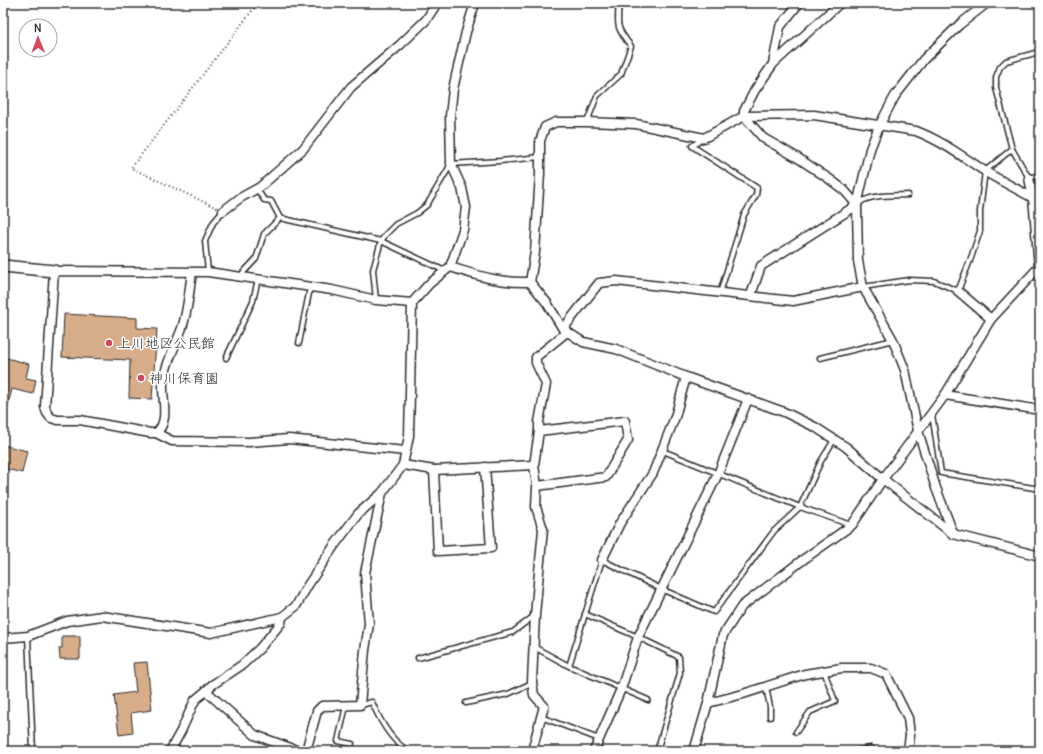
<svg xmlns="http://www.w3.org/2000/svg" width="1043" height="754" font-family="Delius,'Klee One',sans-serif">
	<rect width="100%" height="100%" fill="#fff"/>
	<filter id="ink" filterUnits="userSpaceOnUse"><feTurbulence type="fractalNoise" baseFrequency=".025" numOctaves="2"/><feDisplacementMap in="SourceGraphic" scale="8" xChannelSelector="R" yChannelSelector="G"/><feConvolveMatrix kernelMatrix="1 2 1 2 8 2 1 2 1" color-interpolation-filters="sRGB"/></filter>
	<g filter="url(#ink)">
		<g fill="#d7ad89" stroke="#2b2b2b">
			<polygon points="64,314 137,318 137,328 157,329 152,399 129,398 130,360 62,357"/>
			<polygon points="3,357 29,364 26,378 36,380 33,394 12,389 6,413 3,412"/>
			<polygon points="3,445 27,451 22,473 3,468"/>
			<polygon points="62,636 80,636 80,659 60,659 59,648 62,648"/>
			<polygon points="147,662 152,710 131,713 133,733 119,735 114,695 136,692 133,663"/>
		</g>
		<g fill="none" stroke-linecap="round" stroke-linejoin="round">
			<g stroke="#2b2b2b" stroke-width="7">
				<g id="lane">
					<polyline points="1040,53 1039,52 1006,61 1000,67 996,77 996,88 1012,149 1029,178 1040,175"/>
					<path d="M587,122L597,96L621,74L631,46C616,28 617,25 619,3"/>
					<polyline points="704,138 692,146 757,188 756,195 744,215 720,293"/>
					<polyline points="257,189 264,200 271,201 280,218"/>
					<path d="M859,203C872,194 892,196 908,195"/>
					<polyline points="208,272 205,241 213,223 223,211"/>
					<polyline points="240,276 256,259 264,234 280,218 381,241 445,271"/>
					<polyline points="863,287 909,280 934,281 958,291 971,258 980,231 980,211 985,171 1012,149"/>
					<polyline points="376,300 373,270 381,241 386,234 396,224 417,213 427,205 451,164 500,161 540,157"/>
					<polyline points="299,343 310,288"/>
					<polyline points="226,358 253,301 258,279"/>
					<polyline points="820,358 893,340"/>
					<polyline points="932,414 941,473 1040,489"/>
					<polyline points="663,451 800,507 851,525"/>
					<polyline points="585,614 638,637 679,657 680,673 657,751"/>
					<polyline points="28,636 33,751"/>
					<polyline points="534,647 569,666 648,700"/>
					<polyline points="418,658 513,632 534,616"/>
					<polyline points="569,666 602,560 661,589 714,612 774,531 800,507 821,461 834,440"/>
					<polyline points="766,687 770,707 770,717"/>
					<polyline points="466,703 508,694 532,683"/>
					<path d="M361,705L372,702C380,721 391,742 409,751"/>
					<polyline points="346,706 338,741 352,744"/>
					<polyline points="541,717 599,739"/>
					<polyline points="796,732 810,712 835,701 824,671"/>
					<polyline points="858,751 871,748 875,751"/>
				</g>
			</g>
			<g stroke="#2b2b2b" stroke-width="11">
				<g id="street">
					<polyline points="840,3 773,64 755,90 744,111 744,116 763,138 798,158 828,178 844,190 857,205"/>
					<polyline points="773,64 780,27 799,3"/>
					<polyline points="1029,178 1033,198 1039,267"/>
					<path d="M1033,198C1017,189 1001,181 986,172C963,157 942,141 916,131L814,115L744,116L704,138L636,124L587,122H556L545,127L540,141V174L535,252L530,282L547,303L563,329L583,342L616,349L686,377L784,412L815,427L846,447L883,479L953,534L1040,556"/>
					<polyline points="223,211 240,198 260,187 303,149 351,87 400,45 426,20 437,3"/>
					<path d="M450,267C480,276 498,283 530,282"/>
					<path d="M192,273C189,291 188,311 182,328C176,345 165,364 163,383C162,399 170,422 156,433L172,441L249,442L289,439L405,451"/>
					<polyline points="958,291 991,319"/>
					<polyline points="751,295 761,266 857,205"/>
					<polyline points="563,329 599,283 616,281 793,301 863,287"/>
					<polyline points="945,395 1040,410"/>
					<polyline points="539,431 539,422 546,384 536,363 536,357 567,332"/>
					<polyline points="156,433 150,433 80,420 58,420 51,418 47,413 45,407 54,271 208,272 332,290 376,300 412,303"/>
					<polyline points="403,465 434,470 534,465"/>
					<polyline points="434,470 438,551 491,548 485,467"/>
					<polyline points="953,533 936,488 918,431 905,370 893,340 863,287 858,261 857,205 870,149 879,126 895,96 924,59 959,25 987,3"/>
					<polyline points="602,560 620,523 653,473 675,417 686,377"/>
					<polyline points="3,638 28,636 67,621 102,616 211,633 282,617 296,606 308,585 334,546 358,514 382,493 403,465 409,436 412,303 429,284 450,267 463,230 466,207 462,188 451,164 450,116 453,89 466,32 475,3"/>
					<polyline points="206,691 255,735 299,751"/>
					<polyline points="708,703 743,694 805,674 842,668 871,668 886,674 908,718 910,735 908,751"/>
					<polyline points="170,751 181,731 195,700 206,691 212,685 242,665 260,648 281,623 282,617"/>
					<polyline points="306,751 317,711 322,706 360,705 365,650 369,624 365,573 382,493"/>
					<polyline points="532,751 544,706 534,695 532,682 535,615 543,529 536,507 537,486 534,465 539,431 625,421 628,440 606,477 537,486"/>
					<polyline points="594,751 621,689 638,637 718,474 748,399"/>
					<polyline points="694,751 708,703 723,635 742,606 804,559 852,525 883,479 945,395 991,319 1040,266"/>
				</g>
			</g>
			<g stroke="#2b2b2b" stroke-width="14">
				<polyline id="secondary" points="3,266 54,271"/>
			</g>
			<polyline stroke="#2b2b2b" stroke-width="2" stroke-dasharray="1 3" stroke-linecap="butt" points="217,208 131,168 258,3"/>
			<use href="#lane" stroke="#fff" stroke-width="4"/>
			<use href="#street" stroke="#fff" stroke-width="8"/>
			<use href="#secondary" stroke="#fff" stroke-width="11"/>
		</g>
	</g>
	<g fill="#d1495b" stroke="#fff" stroke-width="1.5">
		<circle cx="109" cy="343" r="4"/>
		<circle cx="141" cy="378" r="4"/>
	</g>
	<g text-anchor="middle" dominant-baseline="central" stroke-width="3" stroke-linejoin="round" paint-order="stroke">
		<g font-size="14" fill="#2b2b2b" stroke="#fff" text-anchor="start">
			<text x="117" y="343">上川地区公民館</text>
			<text x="149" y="378">神川保育園</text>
		</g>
	</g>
	<rect width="1043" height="754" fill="none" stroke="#fff" stroke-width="16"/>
	<rect x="8" y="8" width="1027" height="738" fill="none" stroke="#2b2b2b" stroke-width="1.5" filter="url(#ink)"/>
	<g transform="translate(38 38) rotate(359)"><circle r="19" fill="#ffffff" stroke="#aaaaaa"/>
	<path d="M0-3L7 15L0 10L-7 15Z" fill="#d1495b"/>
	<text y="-6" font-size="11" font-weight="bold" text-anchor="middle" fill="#2b2b2b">N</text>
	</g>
</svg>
